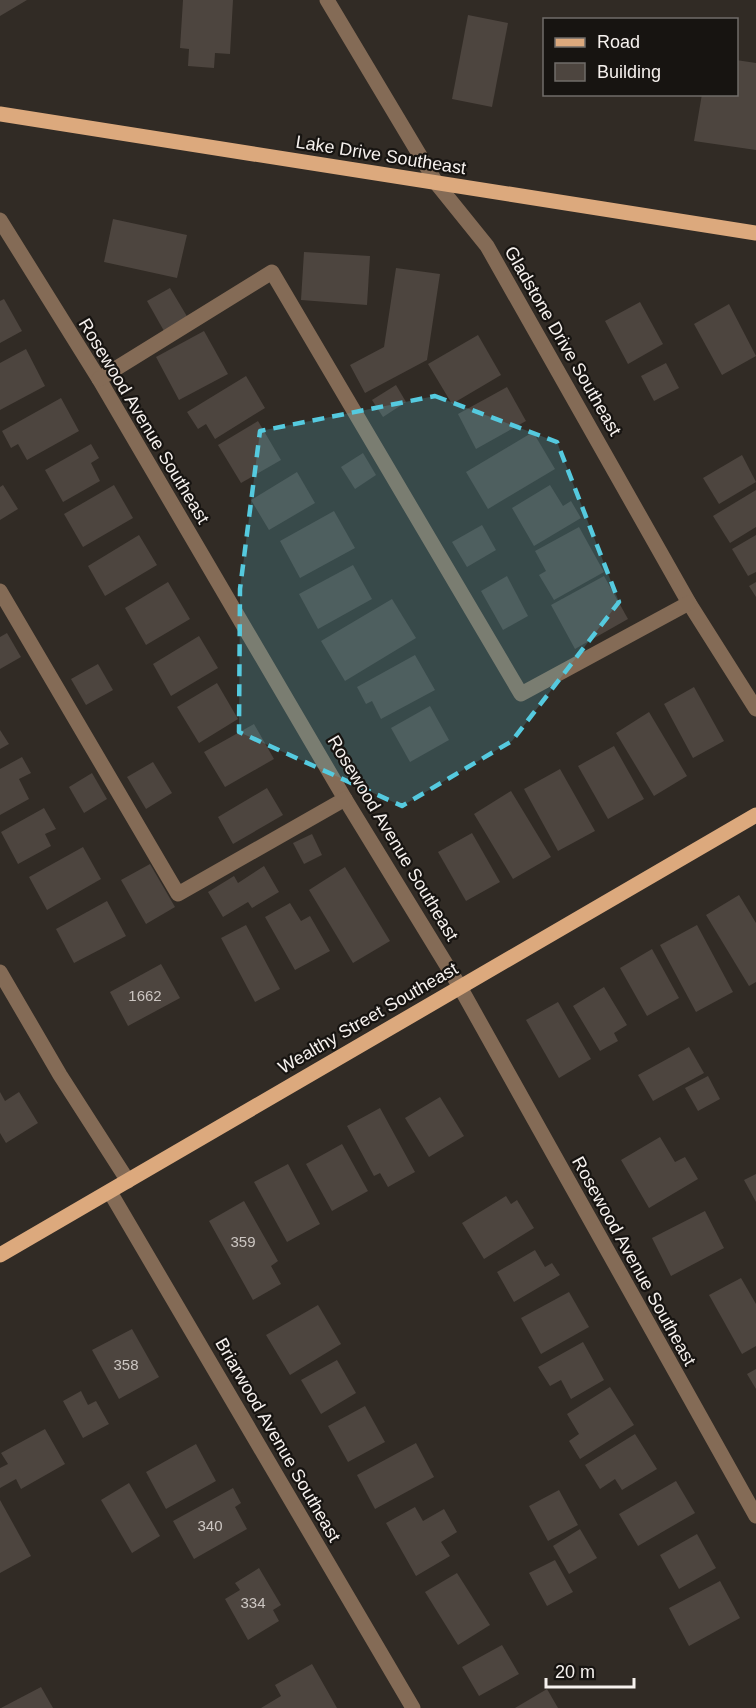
<svg xmlns="http://www.w3.org/2000/svg" width="756" height="1708" font-family="Arial,sans-serif">
	<rect width="100%" height="100%" fill="#312b25"/>
	<g fill="#4d453f">
		<polygon points="0,0 27,0 0,16"/>
		<polygon points="183,0 233,0 230,54 215,53 214,68 188,66 189,49 180,48"/>
		<polygon points="468,15 508,23 492,107 452,99"/>
		<polygon points="736,60 756,63 756,150 694,141 702,94 736,94"/>
		<polygon points="113,219 187,235 177,278 104,262"/>
		<polygon points="304,252 370,256 367,305 301,300"/>
		<polygon points="396,268 440,274 427,360 365,393 350,365 384,347"/>
		<polygon points="170,288 188,318 164,331 147,301"/>
		<polygon points="4,299 22,331 0,343 0,301"/>
		<polygon points="640,302 663,344 628,364 605,321"/>
		<polygon points="729,304 756,356 722,375 694,324"/>
		<polygon points="204,331 228,374 179,400 156,357"/>
		<polygon points="478,335 501,375 452,404 428,364"/>
		<polygon points="26,349 45,386 0,410 0,363"/>
		<polygon points="666,363 679,388 654,401 641,376"/>
		<polygon points="246,376 265,408 215,439 206,424 198,429 187,412"/>
		<polygon points="396,385 406,402 383,417 372,400"/>
		<polygon points="507,387 526,421 476,449 458,414"/>
		<polygon points="61,398 79,431 27,460 18,444 11,448 2,431"/>
		<polygon points="258,421 281,460 241,483 218,445"/>
		<polygon points="533,432 555,469 488,509 466,472"/>
		<polygon points="91,444 99,458 91,463 100,481 63,502 45,470"/>
		<polygon points="363,453 376,475 355,489 341,467"/>
		<polygon points="742,455 756,482 719,504 703,478"/>
		<polygon points="297,472 315,503 269,530 251,500"/>
		<polygon points="3,485 18,509 0,520 0,487"/>
		<polygon points="114,485 133,518 83,547 64,514"/>
		<polygon points="550,485 563,506 571,501 581,518 534,546 512,508"/>
		<polygon points="756,490 756,527 730,543 713,516"/>
		<polygon points="334,511 355,548 300,578 280,541"/>
		<polygon points="482,525 496,550 467,567 452,542"/>
		<polygon points="579,527 604,572 554,600 539,575 546,571 535,551"/>
		<polygon points="139,535 157,565 105,596 88,566"/>
		<polygon points="756,535 756,572 748,576 732,549"/>
		<polygon points="353,565 372,599 318,629 299,594"/>
		<polygon points="507,576 528,616 503,630 481,591"/>
		<polygon points="604,576 628,619 575,649 551,605"/>
		<polygon points="168,582 190,619 146,645 125,608"/>
		<polygon points="756,582 756,597 749,586"/>
		<polygon points="392,599 416,638 345,681 321,641"/>
		<polygon points="7,633 21,657 0,669 0,637"/>
		<polygon points="199,636 218,668 171,696 153,664"/>
		<polygon points="415,655 435,690 381,719 372,701 366,704 357,687"/>
		<polygon points="98,664 113,690 86,705 71,679"/>
		<polygon points="217,683 238,719 199,743 177,707"/>
		<polygon points="694,687 724,741 693,758 664,704"/>
		<polygon points="430,706 449,740 410,762 391,728"/>
		<polygon points="649,712 687,776 654,796 616,733"/>
		<polygon points="254,724 274,759 225,787 204,752"/>
		<polygon points="0,730 9,744 0,749"/>
		<polygon points="614,746 644,799 608,819 578,766"/>
		<polygon points="22,757 31,773 19,779 29,799 0,815 0,769"/>
		<polygon points="153,762 172,793 146,809 127,777"/>
		<polygon points="560,769 595,831 558,851 524,789"/>
		<polygon points="92,773 107,799 84,813 69,787"/>
		<polygon points="267,788 283,815 233,844 218,817"/>
		<polygon points="511,791 551,857 513,879 474,814"/>
		<polygon points="44,808 56,829 45,834 51,846 18,864 1,832"/>
		<polygon points="472,833 500,882 466,901 438,852"/>
		<polygon points="312,834 322,855 304,864 293,843"/>
		<polygon points="83,847 101,879 47,910 29,877"/>
		<polygon points="150,864 175,907 146,924 121,880"/>
		<polygon points="264,866 279,892 252,908 248,902 223,917 208,892 234,876 238,883"/>
		<polygon points="345,867 390,941 353,963 309,890"/>
		<polygon points="739,895 756,923 756,982 749,986 706,915"/>
		<polygon points="107,901 126,936 74,963 56,929"/>
		<polygon points="290,903 301,921 310,916 330,951 295,970 265,917"/>
		<polygon points="246,925 280,989 255,1002 221,938"/>
		<polygon points="697,925 733,992 696,1012 660,945"/>
		<polygon points="652,949 679,998 647,1016 620,968"/>
		<polygon points="161,964 180,998 128,1026 110,992"/>
		<polygon points="604,987 627,1025 614,1033 618,1041 600,1051 573,1006"/>
		<polygon points="558,1002 591,1059 559,1078 526,1020"/>
		<polygon points="689,1047 704,1073 653,1101 638,1075"/>
		<polygon points="708,1076 720,1099 698,1111 685,1088"/>
		<polygon points="0,1092 5,1101 19,1092 38,1123 6,1143 0,1133"/>
		<polygon points="440,1097 464,1136 429,1157 405,1118"/>
		<polygon points="380,1108 415,1172 388,1187 380,1173 374,1176 347,1126"/>
		<polygon points="660,1137 675,1162 685,1157 698,1179 649,1208 621,1160"/>
		<polygon points="342,1144 368,1191 332,1211 306,1164"/>
		<polygon points="288,1164 320,1224 287,1242 254,1182"/>
		<polygon points="756,1174 756,1202 744,1180"/>
		<polygon points="506,1196 511,1204 517,1200 534,1228 484,1259 462,1223"/>
		<polygon points="244,1201 278,1261 271,1266 281,1284 253,1300 209,1221"/>
		<polygon points="705,1211 724,1248 671,1276 652,1238"/>
		<polygon points="535,1250 545,1267 552,1263 560,1275 514,1302 497,1272"/>
		<polygon points="741,1278 756,1304 756,1346 742,1354 709,1295"/>
		<polygon points="569,1292 589,1327 541,1354 521,1318"/>
		<polygon points="318,1305 341,1344 290,1375 266,1335"/>
		<polygon points="132,1329 159,1377 119,1399 92,1350"/>
		<polygon points="583,1342 604,1380 571,1399 561,1380 550,1386 538,1367"/>
		<polygon points="337,1360 356,1393 321,1414 301,1380"/>
		<polygon points="756,1369 756,1389 747,1374"/>
		<polygon points="610,1387 634,1425 580,1459 569,1441 579,1434 567,1414"/>
		<polygon points="81,1391 88,1405 96,1401 109,1424 83,1438 63,1401"/>
		<polygon points="365,1406 385,1442 348,1462 328,1426"/>
		<polygon points="45,1429 65,1464 21,1489 16,1479 0,1488 0,1468 8,1464 1,1453"/>
		<polygon points="635,1434 657,1469 622,1490 615,1479 600,1489 585,1465"/>
		<polygon points="416,1443 434,1477 375,1509 357,1475"/>
		<polygon points="196,1444 216,1481 166,1509 146,1472"/>
		<polygon points="676,1481 695,1513 638,1546 619,1514"/>
		<polygon points="129,1483 160,1536 132,1553 101,1500"/>
		<polygon points="233,1488 241,1503 235,1507 247,1529 194,1559 173,1521"/>
		<polygon points="559,1490 578,1525 548,1541 529,1506"/>
		<polygon points="0,1500 31,1556 0,1573"/>
		<polygon points="415,1507 423,1521 444,1509 457,1532 441,1542 450,1556 416,1576 386,1523"/>
		<polygon points="580,1529 597,1558 569,1574 553,1546"/>
		<polygon points="697,1534 716,1568 679,1589 660,1555"/>
		<polygon points="555,1560 573,1592 547,1606 529,1573"/>
		<polygon points="259,1568 281,1605 273,1610 279,1621 248,1640 225,1599 240,1590 235,1583"/>
		<polygon points="457,1573 490,1625 458,1645 425,1592"/>
		<polygon points="720,1581 740,1618 689,1646 669,1608"/>
		<polygon points="502,1645 519,1674 479,1696 462,1667"/>
		<polygon points="312,1664 337,1708 261,1708 281,1696 275,1685"/>
		<polygon points="41,1687 53,1708 1,1708"/>
		<polygon points="547,1689 558,1708 515,1708"/>
	</g>
	<g fill="none" stroke-linecap="round" stroke-linejoin="round">
		<g stroke="#846b56" stroke-width="15">
			<polyline points="327,0 437,184 487,246 689,603 756,709"/>
			<polyline points="0,220 99,379 345,799 460,987 756,1516"/>
			<polyline points="99,379 272,272 521,694 689,603"/>
			<polyline points="0,591 178,894 345,799"/>
			<polyline points="0,972 60,1075 128,1181"/>
			<polyline points="110,1192 413,1708"/>
		</g>
		<g stroke="#dca97d" stroke-width="15">
			<polyline points="0,114 756,233"/>
			<polyline points="0,1255 756,815"/>
		</g>
	</g>
	<path fill="#55cadf" fill-opacity="0.2" stroke="#55cadf" stroke-width="4.5" stroke-dasharray="12 8" stroke-linejoin="round" d="M435,396L557,442L619,602L512,741L402,806L239,732L240,589L260,431Z"/>
	<g text-anchor="middle" dominant-baseline="central" stroke-width="4.5" stroke-linejoin="round" paint-order="stroke">
		<g font-size="15" fill="#ccc6c2">
			<text x="145" y="995">1662</text>
			<text x="243" y="1241">359</text>
			<text x="126" y="1364">358</text>
			<text x="210" y="1525">340</text>
			<text x="253" y="1602">334</text>
		</g>
		<g font-size="18" fill="#f6f1ee" stroke="#171411">
			<text transform="translate(381 155) rotate(9)">Lake Drive Southeast</text>
			<text transform="translate(563 341) rotate(60)">Gladstone Drive Southeast</text>
			<text transform="translate(144 421) rotate(59)">Rosewood Avenue Southeast</text>
			<text transform="translate(393 838) rotate(59)">Rosewood Avenue Southeast</text>
			<text transform="translate(368 1018) rotate(-30)">Wealthy Street Southeast</text>
			<text transform="translate(634 1261) rotate(61)">Rosewood Avenue Southeast</text>
			<text transform="translate(278 1440) rotate(60)">Briarwood Avenue Southeast</text>
		</g>
	</g>
	<rect x="543" y="18" width="195" height="78" fill="#171411" stroke="#706c69" stroke-width="1.5"/>
	<rect x="555" y="38" width="30" height="9" fill="#dca97d" stroke="#706c69" stroke-width="1.5"/>
	<text x="597" y="48" font-size="18" fill="#f6f1ee">Road</text>
	<rect x="555" y="63" width="30" height="18" fill="#4d453f" stroke="#706c69" stroke-width="1.5"/>
	<text x="597" y="78" font-size="18" fill="#f6f1ee">Building</text>
	<path d="M546 1678v9h88v-9" fill="none" stroke="#f6f1ee" stroke-width="3"/>
	<text x="555" y="1678" font-size="18" fill="#f6f1ee" stroke="#171411" stroke-width="4.5" paint-order="stroke">20 m</text>
</svg>
